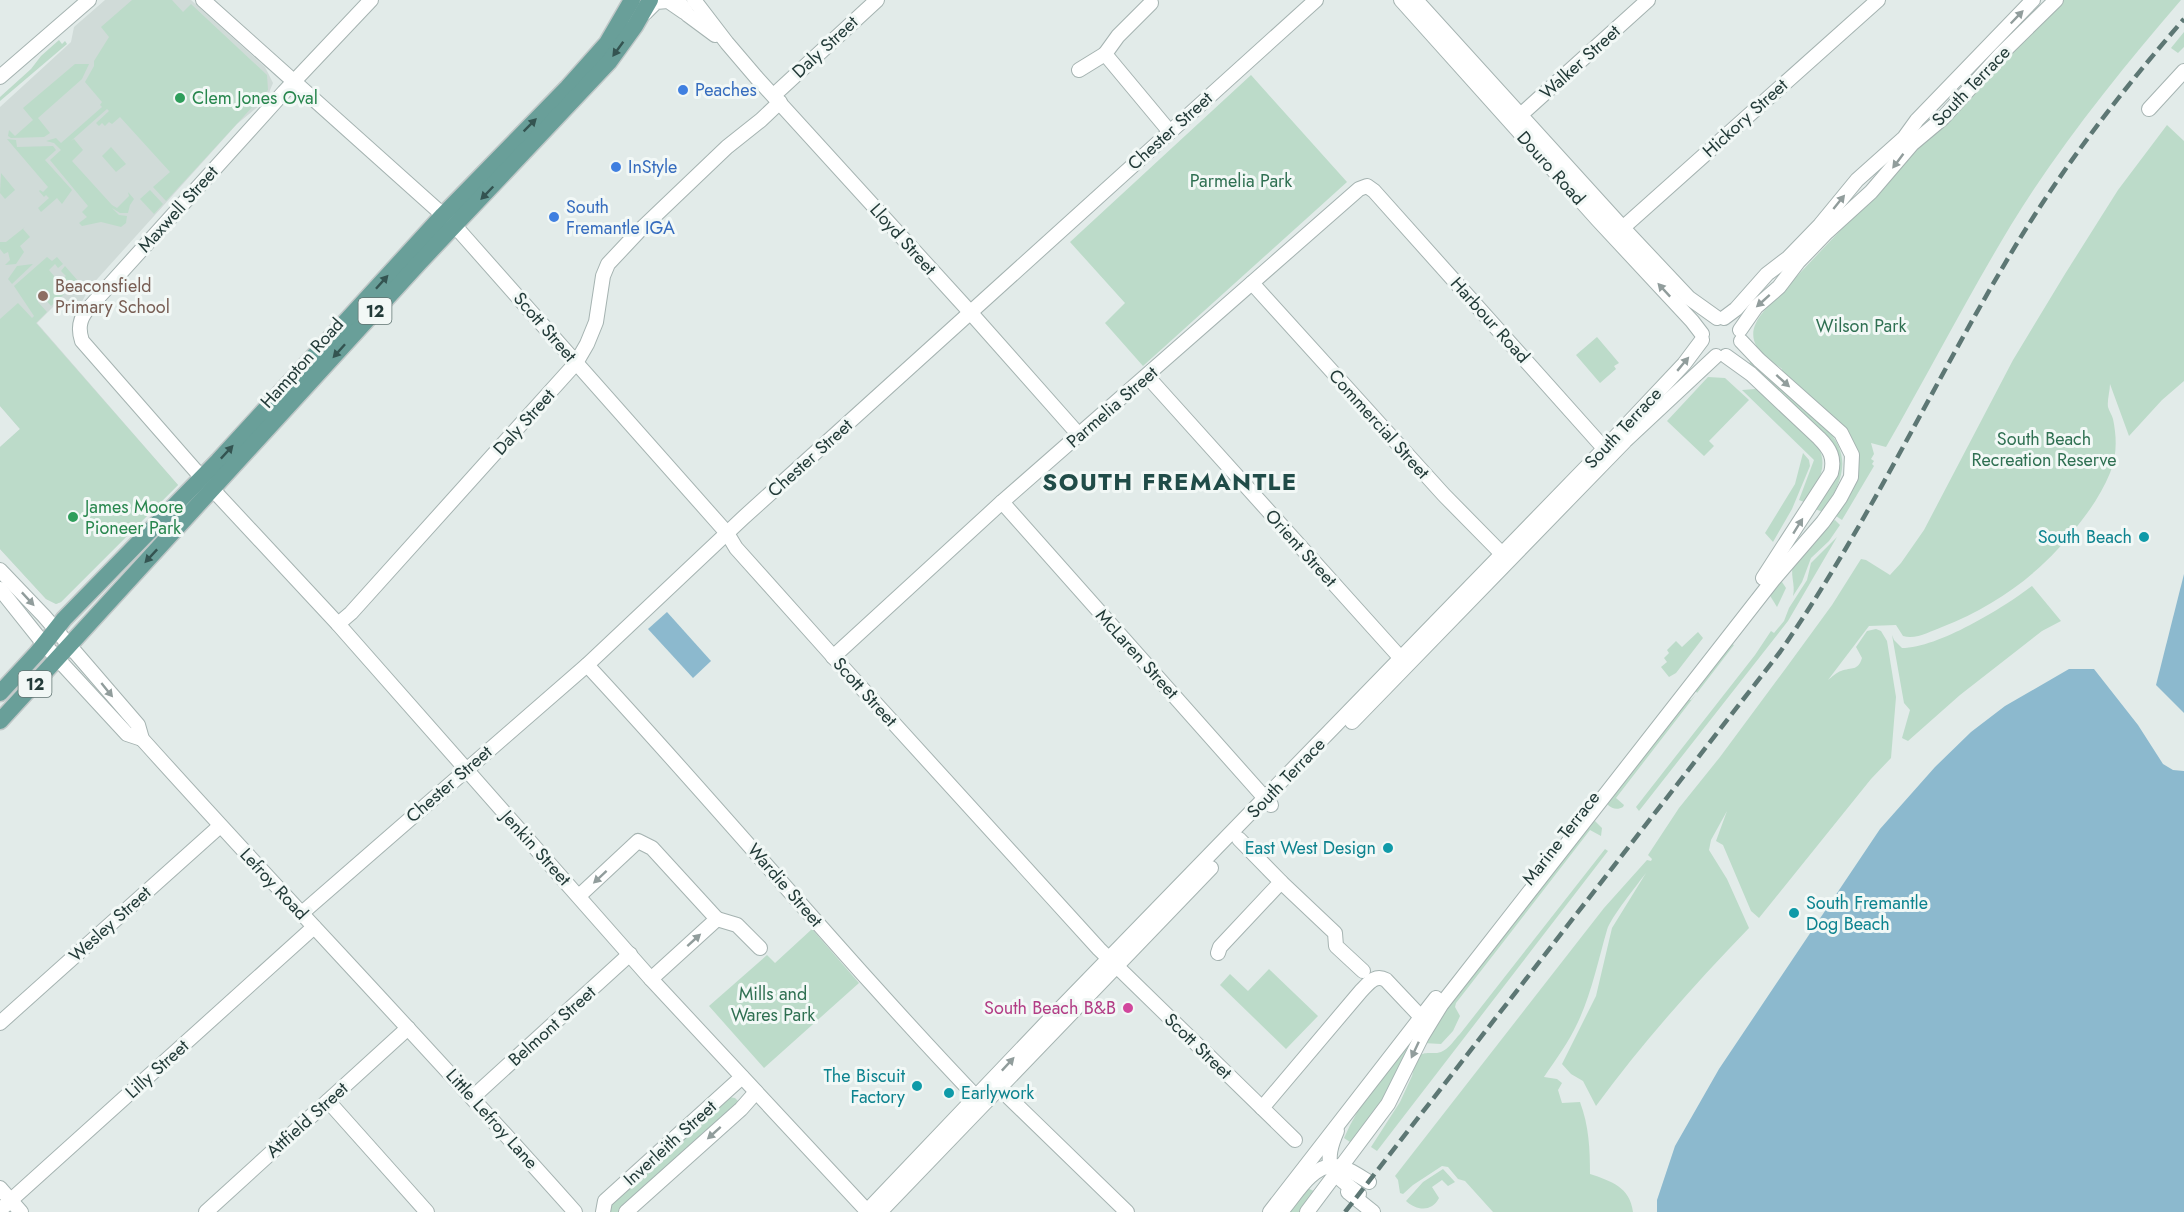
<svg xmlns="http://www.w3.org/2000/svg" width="2184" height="1212" font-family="Jost,sans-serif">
	<rect width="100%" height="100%" fill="#e2ebe9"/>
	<polygon fill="#d0dbd8" points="105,0 191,0 265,67 273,83 266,100 237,124 90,287 79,307 72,310 54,306 37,323 178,485 61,602 56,604 46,599 0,549 0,447 20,429 0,406 0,107 71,42 74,27"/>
	<g fill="#bcdbc9">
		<polygon points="132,0 172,0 183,12 191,4 267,75 268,90 166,201 153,187 170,172 120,117 112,124 109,122 105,126 102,123 99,126 96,123 109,111 107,109 71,141 74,139 83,150 72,161 112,205 117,208 129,196 128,192 134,199 130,205 128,213 120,213 112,208 119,215 127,216 126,223 121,227 101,222 82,226 79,223 87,217 82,212 88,206 50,160 61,150 54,143 46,141 56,138 61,143 102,107 100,105 102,102 85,82 94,66 94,61 109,37 101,27"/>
		<path d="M2059,0H2181C2120,71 2060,145 2011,225C1967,298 1928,374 1886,447L1871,443L1874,454L1871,459L1874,461L1872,464L1874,466L1842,520L1836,516C1847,497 1860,479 1857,456L1782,372V369C1774,363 1762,355 1757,347C1744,326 1768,307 1780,294Z"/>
		<polygon points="2184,32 2184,47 2178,53 2171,48"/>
		<polygon points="59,40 62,44 65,41 67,44 0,101 0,97 31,69 41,56"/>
		<polygon points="75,64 89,64 82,79 38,118 50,133 44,137 11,138 8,136 9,130 15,136 33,120 23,108"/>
		<polygon points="1251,75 1347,182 1143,366 1105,323 1125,303 1070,242"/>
		<path d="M2167,125L2184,141V381L2162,400L2129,436L2110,384C2110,391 2107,400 2108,407C2109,411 2112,415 2113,419C2117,438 2117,456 2110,473C2103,490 2093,506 2082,520C2045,570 2000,604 1942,627C1931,631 1916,640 1903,636L1896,625L1869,626L1828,680C1832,677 1837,672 1841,671C1852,667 1858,671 1862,658L1856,647L1867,631L1876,629L1881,631L1887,641L1896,697L1891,758L1871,779L1759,918L1751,911L1723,845L1716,841L1727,811L1711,840L1709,850L1727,879L1749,928C1694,985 1642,1043 1596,1106L1583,1081L1571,1074L1562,1064L1596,996L1612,928L1646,873C1637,885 1611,917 1607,930C1598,961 1592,992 1578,1022C1569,1042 1556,1059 1544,1077L1557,1079L1562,1083L1558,1090L1562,1103L1580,1102C1589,1126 1590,1149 1590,1174C1611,1181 1630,1187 1633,1212H1493L1465,1181L1458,1179L1448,1167L1442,1166L1413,1185L1403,1194L1400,1193L1398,1180L1395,1176L1604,908L1647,860L1651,861L1652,859L1648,855L1679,808L1720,757L1786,668L1832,605L1861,559L1866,560L1890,575L1901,563L1924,530L2013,360L2065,274L2118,190Z"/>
		<polygon points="7,139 16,140 17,147 53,146 56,150 45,160 72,190 62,204 57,198 41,212 38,208 49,198 46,195 44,197 39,191 40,190 43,192 48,187"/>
		<polygon points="111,147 126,164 116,172 102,156"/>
		<polygon points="1,173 15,190 5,199 0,193"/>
		<polygon points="150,190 163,204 154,214 140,199"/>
		<polygon points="25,227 23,229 30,237 20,246 24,252 16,264 5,265 10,260 8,252 4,254 0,249 0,242 6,242"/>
		<polygon points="47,257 52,261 57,257 63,264 58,268 55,264 49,270 59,282 66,276 61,271 65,266 85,289 70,289 51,306 46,300 38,300 38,302 47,312 36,323 178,485 61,602 56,604 46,599 0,549 0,447 20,429 0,406 0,319 18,303 32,318 34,316 14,286"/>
		<polygon points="33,264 12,284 8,279 17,266"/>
		<polygon points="1597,337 1619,363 1614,366 1616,369 1600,383 1576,355"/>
		<path d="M1751,361L1827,429C1853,458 1842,482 1823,512L1815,509L1838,465L1747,366Z"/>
		<polygon points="1708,377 1725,378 1749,400 1709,441 1714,446 1704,456 1667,421"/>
		<path d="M1755,389L1760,390L1818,446C1829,466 1818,486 1804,502L1799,500L1814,460L1742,390Z"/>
		<polygon points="1803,453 1809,460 1810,466 1792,509 1773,542 1765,533 1795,484"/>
		<path d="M1835,520L1840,525L1829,541L1811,558L1802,582L1793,596C1796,585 1789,573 1794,563C1801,551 1823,533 1832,521Z"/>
		<polygon points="1837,537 1788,621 1639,811 1636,807 1755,655 1771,631 1774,633 1784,621 1789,608 1807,580 1811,563"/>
		<polygon points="1780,579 1786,588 1777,607 1769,594"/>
		<path d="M2032,586L2061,621L2042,631L1960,695L1908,741L1902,738L1910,710L1904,703L1892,635L1894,640L1902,648C1938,648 2003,608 2032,586Z"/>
		<polygon points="1698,632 1703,638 1676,673 1669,677 1661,667 1667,662 1664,658 1669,653 1667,650 1676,641 1682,647"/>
		<path d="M1732,644L1734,645L1616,798L1624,805L1623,807C1618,810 1612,809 1608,805V798L1687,699L1691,700L1697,693L1695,690Z"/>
		<polygon points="1595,821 1602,828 1601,836 1590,830 1456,1003 1455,1007 1460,1016 1453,1031 1441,1044 1423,1043 1431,1027 1591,822"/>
		<path d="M1605,849L1608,851L1377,1151L1371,1147L1400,1102L1412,1076L1417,1057C1426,1050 1432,1055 1441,1052C1449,1049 1454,1040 1460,1034Z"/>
		<polygon points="812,929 859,983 764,1068 709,1006 767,955 775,963"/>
		<polygon points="1269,969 1318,1016 1286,1049 1220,985 1230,974 1248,991"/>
		<path d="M1409,1044L1390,1091L1350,1142L1344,1138C1359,1104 1383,1070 1409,1044Z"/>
		<polygon points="729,1097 735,1098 738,1101 738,1105 621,1212 607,1212 607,1206"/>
		<path d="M1443,1169L1455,1182L1448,1186L1442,1180L1432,1187L1439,1198C1432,1212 1417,1211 1406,1201L1423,1182Z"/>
		<polygon points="1305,1187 1316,1192 1302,1212 1285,1212"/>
	</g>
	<g fill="#8cb9ce">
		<polygon points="2184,574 2184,713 2156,685"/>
		<polygon points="667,612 711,661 693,678 648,629"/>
		<polygon points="2069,669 2094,669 2138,725 2163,764 2173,770 2184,771 2184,1212 1657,1212 1657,1200 1675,1146 1719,1069 1880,829 1935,767 1971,732 2005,706"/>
	</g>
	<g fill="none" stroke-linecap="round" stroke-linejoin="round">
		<g stroke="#a5b3b1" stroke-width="16">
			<g id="minor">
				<polyline points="203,0 443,215"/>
				<path d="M371,0L284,92L87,310C79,320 78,329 82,341L202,478L338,624L651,979L868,1212"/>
				<polyline points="678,0 688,15 715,35"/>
				<polyline points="694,0 727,43 756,77 970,312 1079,435"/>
				<polyline points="1401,0 1598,220 1692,321 1702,334"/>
				<polyline points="1416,0 1623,228 1689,298 1717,318"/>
				<polyline points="645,13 656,2 668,1 684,12"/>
				<polyline points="1105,54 1170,132"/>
				<polyline points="1079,70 1105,54 1118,36 1151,3"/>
				<polyline points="0,77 89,0"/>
				<polyline points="774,95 877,0"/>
				<polyline points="2149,109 2184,71"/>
				<polyline points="1515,120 1648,0"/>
				<polyline points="455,226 727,533 736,548 838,662 1099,949 1295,1140"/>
				<polyline points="1617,233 1878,0"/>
				<polyline points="1252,283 1444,495 1508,560"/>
				<polyline points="1724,318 1736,309 1767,274 1788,258 1820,225 1857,180 1904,138 1917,120 2033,0"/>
				<polyline points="1740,330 1756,307 1779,287 1798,262 1827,232 1871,192 1912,144 1943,118 2001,54 2056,0"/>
				<path d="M1726,356L1751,374L1819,438C1830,449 1835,458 1831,473L1763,578"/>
				<polyline points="1147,376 1406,664"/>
				<polyline points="1002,502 1271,805"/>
				<path d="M0,570L44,616L138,725L142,739C285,898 433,1052 575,1212"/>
				<polyline points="0,589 43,643 127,734 142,739"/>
				<polyline points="338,624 351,613 576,363 587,344 596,322 603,276 608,264 639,231 727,147 761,120 780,102"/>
				<polyline points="833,657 1002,502 1359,189 1367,186 1374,191 1610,455"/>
				<path d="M587,665C721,809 846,961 982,1103"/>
				<polyline points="1352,722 1625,441 1716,356"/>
				<polyline points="1281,882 1335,933 1336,946 1363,971"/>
				<polyline points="579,896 638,841 652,848 717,919 651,979"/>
				<polyline points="302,913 587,665 743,518 1316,0"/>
				<polyline points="717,919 737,925 760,948"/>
				<polyline points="1218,953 1220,947 1281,882 1239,839"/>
				<polyline points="0,1023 220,826"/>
				<polyline points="995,1084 1127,1212"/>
				<polyline points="473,1097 630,954"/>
				<polyline points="328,1101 427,1212"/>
				<path d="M1262,1108L1361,991C1369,983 1375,974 1386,980L1421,1017"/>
				<path d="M1337,1131C1321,1167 1332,1173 1359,1194"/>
				<polyline points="0,1188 21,1212"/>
				<polyline points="1348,1192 1373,1212"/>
				<path d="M1284,1208C1296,1194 1312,1165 1334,1166C1345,1166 1359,1176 1369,1182"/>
				<polyline points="0,1210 314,927"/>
				<polyline points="206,1212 408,1028"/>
				<polyline points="603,1212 605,1201 742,1077"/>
				<polyline points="626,1212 741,1109 756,1092"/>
				<polyline points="866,1212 1048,1021 1604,449 1684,364 1702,340"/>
				<polyline points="880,1212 1211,868"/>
				<polyline points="1270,1212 1436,998"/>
				<polyline points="1307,1212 1388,1104 1422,1036 1441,1005 1773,580 1823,522 1840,498 1851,477 1852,455 1841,433 1759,360 1741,341"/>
			</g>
		</g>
		<g stroke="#c1c8c8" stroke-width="19">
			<g id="major">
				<polyline points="0,693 37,653 64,619 218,461 443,215 567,88 607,43 632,0"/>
				<polyline points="0,721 419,263 609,62 635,26 650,0"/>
			</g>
		</g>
		<use href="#minor" stroke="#fff" stroke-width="14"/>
		<use href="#major" stroke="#699f99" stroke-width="16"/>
		<path stroke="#5d7774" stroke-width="4.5" stroke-dasharray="12 6" stroke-linecap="butt" d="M1345,1212L1780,652C1866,528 1930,390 2007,260C2058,173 2118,95 2184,19"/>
	</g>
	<defs><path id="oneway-solid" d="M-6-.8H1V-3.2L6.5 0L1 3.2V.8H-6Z" transform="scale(1.5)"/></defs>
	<g fill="#919d9c">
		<use href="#oneway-solid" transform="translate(2017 17) rotate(-46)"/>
		<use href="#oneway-solid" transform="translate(1898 161) rotate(127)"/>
		<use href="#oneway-solid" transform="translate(1839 202) rotate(-51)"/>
		<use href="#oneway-solid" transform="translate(1664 290) rotate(-133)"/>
		<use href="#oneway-solid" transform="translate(1763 301) rotate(138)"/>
		<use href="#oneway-solid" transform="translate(1683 364) rotate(-50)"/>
		<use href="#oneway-solid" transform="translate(1783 381) rotate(42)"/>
		<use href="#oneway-solid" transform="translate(1798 526) rotate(-58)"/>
		<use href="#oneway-solid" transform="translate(28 599) rotate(47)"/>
		<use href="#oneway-solid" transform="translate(107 690) rotate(51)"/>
		<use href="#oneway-solid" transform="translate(600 877) rotate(137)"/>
		<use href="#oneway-solid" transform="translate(694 940) rotate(-42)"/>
		<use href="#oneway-solid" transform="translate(1415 1050) rotate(115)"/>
		<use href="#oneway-solid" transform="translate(1008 1064) rotate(-47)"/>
		<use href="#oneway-solid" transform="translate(714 1133) rotate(138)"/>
	</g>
	<g fill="#345451">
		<use href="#oneway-solid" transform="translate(618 49) rotate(126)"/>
		<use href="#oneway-solid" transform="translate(530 125) rotate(-45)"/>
		<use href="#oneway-solid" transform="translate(487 193) rotate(134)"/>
		<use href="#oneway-solid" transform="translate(382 282) rotate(-48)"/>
		<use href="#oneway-solid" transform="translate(339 351) rotate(132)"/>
		<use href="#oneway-solid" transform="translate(227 452) rotate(-47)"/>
		<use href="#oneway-solid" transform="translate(151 556) rotate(133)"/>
	</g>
	<g fill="#3f7fe0" stroke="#f2f8f6" stroke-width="2">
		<circle cx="683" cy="90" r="6"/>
		<circle cx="616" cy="167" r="6"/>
		<circle cx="554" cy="217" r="6"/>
	</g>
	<g fill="#2e9e5b" stroke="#f2f8f6" stroke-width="2">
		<circle cx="180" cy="98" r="6"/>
		<circle cx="73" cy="517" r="6"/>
	</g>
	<circle fill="#8d6e63" stroke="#f2f8f6" stroke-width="2" cx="43" cy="296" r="6"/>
	<g fill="#0f9aa8" stroke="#f2f8f6" stroke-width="2">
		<circle cx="2144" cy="537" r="6"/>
		<circle cx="1388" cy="848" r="6"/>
		<circle cx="1794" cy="913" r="6"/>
		<circle cx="917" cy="1086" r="6"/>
		<circle cx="949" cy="1093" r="6"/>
	</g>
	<circle fill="#d1479c" stroke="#f2f8f6" stroke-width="2" cx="1128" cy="1008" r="6"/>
	<g text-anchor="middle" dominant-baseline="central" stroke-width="6" stroke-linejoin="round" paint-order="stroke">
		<g fill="#f2f8f6" stroke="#617472" stroke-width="1.5">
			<rect x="358.5" y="298" width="33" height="26" rx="4.5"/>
			<rect x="18.5" y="671" width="33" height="26" rx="4.5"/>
		</g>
		<g font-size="16" font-weight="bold" fill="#233b39">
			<text x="375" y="311">12</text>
			<text x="35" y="684">12</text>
		</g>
		<g font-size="18" fill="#233b39" stroke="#f2f8f6">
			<text transform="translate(825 47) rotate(-43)">Daly Street</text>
			<text transform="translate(1580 62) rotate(-42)">Walker Street</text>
			<text transform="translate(1971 86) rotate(-46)">South Terrace</text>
			<text transform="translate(1745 118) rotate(-42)">Hickory Street</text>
			<text transform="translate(1170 131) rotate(-42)">Chester Street</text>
			<text transform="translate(1551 168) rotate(48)">Douro Road</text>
			<text transform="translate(178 209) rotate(-48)">Maxwell Street</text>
			<text transform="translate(903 239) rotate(48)">Lloyd Street</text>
			<text transform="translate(1490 320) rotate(48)">Harbour Road</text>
			<text transform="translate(545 327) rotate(49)">Scott Street</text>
			<text transform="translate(302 363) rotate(-48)">Hampton Road</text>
			<text transform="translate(1112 407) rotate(-41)">Parmelia Street</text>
			<text transform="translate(524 422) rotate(-48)">Daly Street</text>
			<text transform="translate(1379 424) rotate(48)">Commercial Street</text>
			<text transform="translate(1623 428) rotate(-47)">South Terrace</text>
			<text transform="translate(810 458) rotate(-42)">Chester Street</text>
			<text transform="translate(1301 548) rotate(48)">Orient Street</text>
			<text transform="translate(1137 654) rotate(48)">McLaren Street</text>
			<text transform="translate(865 692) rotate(48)">Scott Street</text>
			<text transform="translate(1286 778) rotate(-46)">South Terrace</text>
			<text transform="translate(449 784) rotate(-41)">Chester Street</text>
			<text transform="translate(1561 838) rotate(-52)">Marine Terrace</text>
			<text transform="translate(536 848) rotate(48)">Jenkin Street</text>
			<text transform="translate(274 884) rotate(47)">Lefroy Road</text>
			<text transform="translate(785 885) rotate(49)">Wardie Street</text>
			<text transform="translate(110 924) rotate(-42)">Wesley Street</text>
			<text transform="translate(552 1026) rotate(-42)">Belmont Street</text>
			<text transform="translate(1198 1046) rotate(44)">Scott Street</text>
			<text transform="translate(157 1069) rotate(-42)">Lilly Street</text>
			<text transform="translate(492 1119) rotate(48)">Little Lefroy Lane</text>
			<text transform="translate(307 1120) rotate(-42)">Attfield Street</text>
			<text transform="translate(670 1143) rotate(-42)">Inverleith Street</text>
		</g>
		<g font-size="18" fill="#366cbe" stroke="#f2f8f6" text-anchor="start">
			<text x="695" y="90">Peaches</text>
			<text x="628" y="167">InStyle</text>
			<text x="566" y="207">South<tspan x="566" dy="21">Fremantle IGA</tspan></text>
		</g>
		<g font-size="18" fill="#27864d" stroke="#f2f8f6" text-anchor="start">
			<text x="192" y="98">Clem Jones Oval</text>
			<text x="85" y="507">James Moore<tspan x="85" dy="21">Pioneer Park</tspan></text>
		</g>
		<g font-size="18" fill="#2f7052" stroke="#f2f8f6">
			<text x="1241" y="181">Parmelia Park</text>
			<text x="1861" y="326">Wilson Park</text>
			<text x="2044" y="439">South Beach<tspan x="2044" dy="21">Recreation Reserve</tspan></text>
			<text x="773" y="994">Mills and<tspan x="773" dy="21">Wares Park</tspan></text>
		</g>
		<g font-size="18" fill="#785e54" stroke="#f2f8f6" text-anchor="start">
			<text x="55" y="286">Beaconsfield<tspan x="55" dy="21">Primary School</tspan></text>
		</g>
		<g font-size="18" fill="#0d838f" stroke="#f2f8f6" text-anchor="end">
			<text x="2132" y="537">South Beach</text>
			<text x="1376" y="848">East West Design</text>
			<text x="1806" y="903" text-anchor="start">South Fremantle<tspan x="1806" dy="21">Dog Beach</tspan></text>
			<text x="905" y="1076">The Biscuit<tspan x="905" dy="21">Factory</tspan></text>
			<text x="961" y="1093" text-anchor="start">Earlywork</text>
		</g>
		<g font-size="18" fill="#b23c85" stroke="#f2f8f6" text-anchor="end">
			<text x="1116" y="1008">South Beach B&amp;B</text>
		</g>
		<g font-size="24" font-weight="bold" letter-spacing="1.5" fill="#204c48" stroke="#f2f8f6">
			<text x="1170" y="481">SOUTH FREMANTLE</text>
		</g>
	</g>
</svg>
